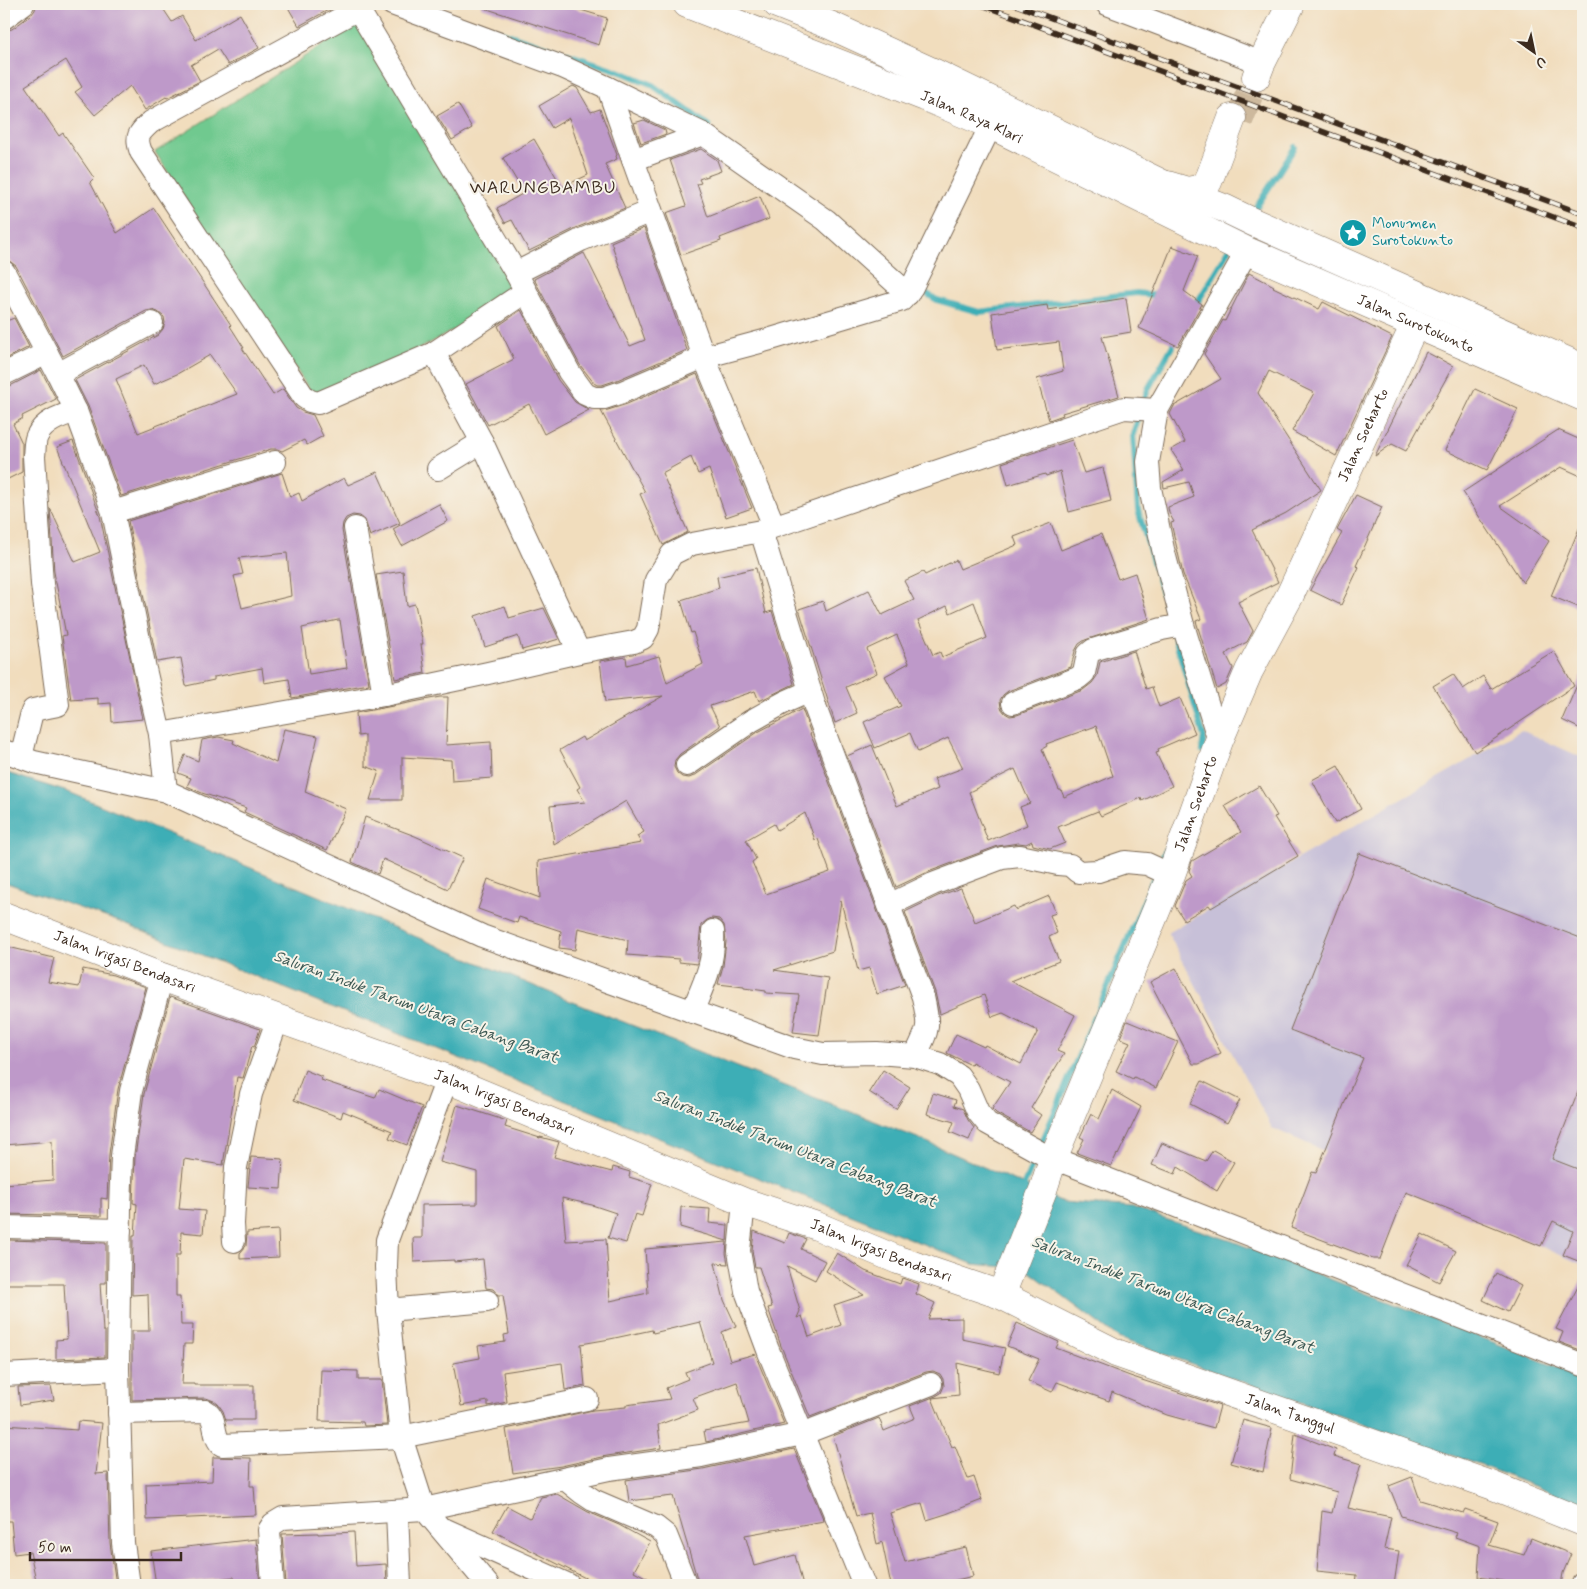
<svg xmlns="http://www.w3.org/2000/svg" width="1587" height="1589" font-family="Mynerve,sans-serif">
	<rect width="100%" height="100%" fill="#f7f3e8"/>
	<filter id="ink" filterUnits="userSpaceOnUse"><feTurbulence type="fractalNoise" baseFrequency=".02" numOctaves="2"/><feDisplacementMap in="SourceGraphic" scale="10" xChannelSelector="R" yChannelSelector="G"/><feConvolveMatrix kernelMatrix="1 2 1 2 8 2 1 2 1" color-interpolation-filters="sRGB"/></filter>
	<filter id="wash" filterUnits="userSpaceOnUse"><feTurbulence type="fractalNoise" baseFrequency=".0096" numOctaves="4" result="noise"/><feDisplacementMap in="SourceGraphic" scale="20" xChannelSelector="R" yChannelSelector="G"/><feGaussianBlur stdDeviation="1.12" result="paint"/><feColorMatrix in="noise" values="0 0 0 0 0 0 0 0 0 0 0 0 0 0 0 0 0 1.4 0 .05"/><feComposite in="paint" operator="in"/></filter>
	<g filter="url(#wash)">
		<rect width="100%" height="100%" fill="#f1ddbd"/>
		<polygon fill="#c7c0d8" points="1521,730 1583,758 1583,1265 1272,1128 1168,933"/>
		<polygon fill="#70c98f" stroke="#567a56" points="357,23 525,292 318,403 155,152"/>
		<polygon fill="#3daeb6" stroke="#3c6c6a" points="4,772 71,793 568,1000 920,1139 1063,1202 1132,1208 1232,1241 1583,1377 1583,1505 1485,1467 1118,1338 1026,1269 973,1264 117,921 4,882"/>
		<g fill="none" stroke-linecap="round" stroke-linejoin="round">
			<g stroke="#3daeb6" stroke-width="6">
				<polyline points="489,28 616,70 651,84 709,126"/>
				<polyline points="1252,214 1295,147"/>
				<polyline points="916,287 937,300 979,312 1137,293 1159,296"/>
				<polyline points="1194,308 1229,250"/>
				<polyline points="1177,338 1148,389 1133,434 1138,510 1204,737 1202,751"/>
				<polyline points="1021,1192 1166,849"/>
			</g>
		</g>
		<g id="blocks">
			<g fill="#be99c9" fill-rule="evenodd">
				<path d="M36,4H160L172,22L182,16L196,40L240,14L259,48L228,65L218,49L191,65L200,81L167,98L166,97L145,110L130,86L95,115L75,92L82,87L66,60L25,86L59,136L63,133L94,178L90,182L117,233L154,208L231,325L230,326L244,348H242L273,395L283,389L296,408L303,412L313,415L323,436L307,445L304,440L282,451L277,449H271L121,496L88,406L75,380L158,335L163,329L165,323L164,317L158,312L152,310L146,311L63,356L16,266L4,257V31L12,29L31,15L35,10ZM210,355L237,394L138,433L116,379L144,365L154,384L177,374Z"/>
				<polygon points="286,4 339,4 299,26"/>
				<polygon points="481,4 561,4 607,18 599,45 481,7"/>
				<polygon points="573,86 577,88 591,112 600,109 617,155 616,156 617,159 605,164 625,208 576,228 529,251 512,220 505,223 497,208 524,193 503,158 534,139 562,187 588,175 569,118 552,128 539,106"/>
				<polygon points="458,104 472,128 452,140 437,116"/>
				<polygon points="644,120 665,130 666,134 641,143 634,123"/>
				<polygon points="701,149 717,160 721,171 699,179 701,183 697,184 708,217 760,196 769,219 720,238 721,241 681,255 666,213 686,206 670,160"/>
				<polygon points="644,228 687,350 617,380 602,385 597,385 594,383 580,365 534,279 584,253 630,346 645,340 611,242"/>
				<polygon points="1172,246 1198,256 1184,291 1202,304 1178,346 1139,328"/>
				<polygon points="1249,273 1274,286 1273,287 1319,309 1323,302 1392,337 1336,456 1292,431 1314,393 1269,371 1258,393 1321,490 1286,513 1252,530 1278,582 1238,602 1253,631 1247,642 1228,652 1228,653 1226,654 1233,668 1226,684 1217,689 1196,621 1201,619 1183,574 1171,523 1174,522 1169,513 1168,507 1194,497 1189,482 1164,488 1163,482 1184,470 1171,450 1185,442 1170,414 1174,406 1221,379 1204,354 1223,320 1225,321"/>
				<polygon points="1126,298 1131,332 1102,337 1119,396 1062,413 1063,415 1049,420 1037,379 1063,371 1059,342 997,350 992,313 1047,305 1048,310"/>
				<polygon points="521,310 558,380 575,402 589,410 544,434 529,404 488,425 466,384 514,359 498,326"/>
				<polygon points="14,318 29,347 4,360 4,322"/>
				<polygon points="1426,352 1453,366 1406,451 1392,444 1375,456"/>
				<polygon points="41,370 56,399 22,416 23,418 13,424 22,443 22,472 4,481 4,387 10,386"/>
				<polygon points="697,374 752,508 726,517 709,469 698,474 691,457 662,473 688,532 663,545 640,494 645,492 601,411 608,410 627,404"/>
				<polygon points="1475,389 1518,409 1487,470 1445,450"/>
				<polygon points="1558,430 1583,441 1583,477 1561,467 1500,506 1549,541 1523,583 1463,492"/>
				<polygon points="1072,440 1084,473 1103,468 1111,501 1069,512 1060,471 1046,476 1045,474 1008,485 1002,463"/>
				<polygon points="73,441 100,516 143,719 112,722 111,703 98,704 98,698 71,700 62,636 66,635 54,572 50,508 75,562 100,552 57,447"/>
				<path d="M377,472L400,523L370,536L365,520L360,516L353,515L346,518L343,523L342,530L369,684L292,698L289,679L264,683L262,668L214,677V680L186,686L181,658L157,662L128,521L282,473L290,497L299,493L302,501L344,478L348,485ZM287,553L291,596L242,608L234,576L243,574L239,558ZM338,620H340L347,668L309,674L302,628Z"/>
				<polygon points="1356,495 1382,507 1356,566 1359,567 1341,605 1310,590 1342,533 1337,530"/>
				<polygon points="439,504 448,521 402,546 393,529"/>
				<polygon points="1583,519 1583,609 1551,596"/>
				<path d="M1051,523L1061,550L1101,534L1118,579L1135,573L1149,619L1085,640L1079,644L1075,651L1071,667L1008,691L1003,695L1000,700L1001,708L1005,713L1010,716L1017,715L1083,690L1092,683L1097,676L1100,662L1134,651L1146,689L1152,687L1159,707L1180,698L1195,733L1158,749L1159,752L1156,753L1172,786L1142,801L1141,798L1101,816L1098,811L1058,827L1065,843L1050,849L1033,845L1032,841L1026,844L1019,843L998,846L928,872L896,887L847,756L872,745L897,806L938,789L934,779L963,768L948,738L918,752L910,733L875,748L864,722L901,706L885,676L909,663L897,635L867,649L877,673L846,687L857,713L835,723L799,609L823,601L826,611L869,590L882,615L914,600L904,581L923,572L925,575L956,560L960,569L1017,545L1014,537ZM974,602L987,638L942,657L940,652L933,655L918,620L947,606L950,613ZM1096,726L1113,776L1064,797L1061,790H1059L1042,749L1047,746L1046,744ZM1015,769L1030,803L1020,807L1027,825L988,841L969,792Z"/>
				<path d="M756,568L766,613L772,611L794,684L759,701L755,691L710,706L720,726L680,754L675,760L674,767L677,773L682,777L689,778L694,776L758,732L802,709L811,734H810L816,747L905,985L877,994L869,968L858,971L841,901L833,951L774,970L828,978L819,1035L793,1032L799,995L766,993V991L744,988V987L718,984L723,966L726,942L724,925L719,919L712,918L707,920L701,925L697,964L679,962V959L627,955L628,940L578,928L575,950L559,948L561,931L519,917L517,923L478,909L488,879L540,898L538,861L641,843L637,836L644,832L626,801L554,845L550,806L585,802L577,789L580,787L560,750L582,737L584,741L663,696L605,702L600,661L626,657L627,665L659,656L667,683L703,664L693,632L691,633L681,600L719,588L717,577ZM805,813L815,840L818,839L830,872L766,894L752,862L756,859L746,840L774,824L777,830Z"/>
				<polygon points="403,571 407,606 415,604 423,644 421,644 425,673 395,679 376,575"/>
				<polygon points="505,606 509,618 544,608 559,639 522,650 518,636 485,647 475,616"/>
				<polygon points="1554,651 1574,686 1475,752 1433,686 1453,674 1463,689 1483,676 1491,689"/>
				<polygon points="1583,671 1583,730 1562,720"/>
				<polygon points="440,697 448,697 446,745 491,742 492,778 452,781 451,760 402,757 402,800 370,800 379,771 365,766 365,735 358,736 356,713"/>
				<polygon points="284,729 318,736 305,792 346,809 327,850 244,812 246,808 202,793 187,786 191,778 178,773 185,755 198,761 202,740 218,737 234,740 233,743 276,763"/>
				<polygon points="1338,766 1361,809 1335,823 1312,780"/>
				<polygon points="1259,786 1277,816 1274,817 1298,856 1211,908 1209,905 1184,920 1175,906 1186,880 1192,876 1189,871 1192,861 1241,832 1225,806"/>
				<polygon points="365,817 415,836 463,858 448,889 383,859 378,874 352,862"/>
				<polygon points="1359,853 1583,939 1583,1079 1552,1159 1583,1171 1583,1263 1563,1255 1573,1231 1553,1221 1541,1246 1406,1192 1380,1259 1373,1259 1291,1228 1312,1172 1316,1173 1363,1058 1290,1030"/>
				<polygon points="961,888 975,922 1014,906 1016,910 1049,896 1056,913 1050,915 1057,933 1049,937 1059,961 1010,981 1075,1015 1057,1051 1064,1054 1031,1108 1041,1115 1030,1132 996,1113 992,1109 1010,1082 972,1062 971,1065 947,1053 956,1034 984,1047 985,1045 1021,1064 1038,1031 1003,1013 992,1017 984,995 940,1014 935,992 905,912 938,896"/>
				<polygon points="4,946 54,958 48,982 79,987 83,969 113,975 146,987 118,1089 109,1154 107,1199 101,1198 101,1216 4,1214 4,1184 53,1180 52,1141 4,1145"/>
				<polygon points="1176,968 1221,1053 1199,1064 1193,1064 1150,982"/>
				<polygon points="170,997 260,1029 254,1047 252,1046 243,1078 237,1077 223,1165 184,1159 179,1209 205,1211 203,1234 181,1232 180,1255 176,1255 176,1297 180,1297 181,1325 193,1325 192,1344 184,1344 182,1384 194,1384 194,1385 254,1385 254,1420 226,1420 223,1411 218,1404 214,1401 206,1398 132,1400 132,1331 149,1331 148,1294 132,1295 133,1236 135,1236 137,1204 133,1203 135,1157 144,1094"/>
				<polygon points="1127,1021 1178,1042 1156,1088 1134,1077 1133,1079 1116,1071 1130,1042 1120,1038"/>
				<polygon points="305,1070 322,1077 321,1080 375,1098 379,1089 422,1107 407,1145 389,1138 392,1131 343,1111 341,1118 294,1100"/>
				<polygon points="883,1070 910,1087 896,1109 869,1092"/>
				<polygon points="1202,1081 1240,1100 1227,1123 1190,1104"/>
				<polygon points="1112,1090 1141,1107 1118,1155 1117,1154 1111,1166 1077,1153 1084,1139 1080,1137 1091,1114 1099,1119"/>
				<polygon points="933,1093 956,1100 954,1106 963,1109 968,1120 974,1128 969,1140 950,1132 954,1122 927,1114"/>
				<polygon points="457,1105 507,1121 505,1127 540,1138 540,1137 559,1142 554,1157 612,1172 613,1167 630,1172 629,1177 652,1184 642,1216 635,1214 626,1243 608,1238 616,1213 592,1205 562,1198 566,1241 606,1239 610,1301 648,1293 645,1249 727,1242 726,1253 728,1264 715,1263 724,1300 736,1326 722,1332 730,1361 755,1354 784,1424 706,1442 704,1431 749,1423 737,1382 693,1398 698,1410 658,1425 661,1448 607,1456 561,1466 513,1473 506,1429 593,1410 626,1407 626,1405 670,1399 666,1388 688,1379 685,1372 712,1362 700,1322 653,1333 652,1330 610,1339 581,1344 585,1386 565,1390 562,1363 503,1372 507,1402 488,1406 488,1401 461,1406 453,1363 480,1358 478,1346 505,1342 504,1335 509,1334 503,1295 498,1295 493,1289 486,1288 483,1259 454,1262 454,1260 414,1262 413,1238 422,1238 422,1205 477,1204 477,1172 440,1162"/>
				<polygon points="1162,1143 1206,1161 1213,1150 1234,1162 1217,1191 1178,1167 1175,1174 1152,1165"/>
				<polygon points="251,1157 283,1159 281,1189 248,1187"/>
				<polygon points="681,1207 710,1209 709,1223 728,1225 727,1241 680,1227"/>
				<polygon points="278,1230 279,1257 240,1259 240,1253 246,1246 247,1232"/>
				<polygon points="754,1231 785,1243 789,1233 806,1239 801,1249 825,1261 815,1280 787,1266 800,1311 797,1318 802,1316 809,1337 841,1325 834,1305 864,1295 826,1271 837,1253 865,1271 900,1284 902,1278 919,1284 916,1294 935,1303 928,1319 962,1318 962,1339 1005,1348 999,1373 957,1363 959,1395 932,1398 952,1447 955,1446 968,1479 974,1477 982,1500 946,1514 927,1520 922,1503 890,1513 905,1562 966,1547 973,1576 936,1585 891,1585 882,1542 877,1544 870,1513 856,1516 833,1436 879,1418 884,1431 915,1418 910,1406 936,1396 941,1393 944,1386 943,1379 940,1374 933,1371 926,1372 810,1417 781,1346 768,1308 772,1307 759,1267 755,1267 752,1251"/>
				<polygon points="1422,1234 1456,1251 1439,1282 1406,1265"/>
				<polygon points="8,1240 106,1243 106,1283 100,1283 103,1331 105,1331 105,1357 56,1359 56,1340 67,1339 64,1284 5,1284"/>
				<polygon points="1496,1273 1521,1286 1508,1312 1483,1300"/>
				<polygon points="1583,1277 1583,1351 1559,1342 1563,1332 1556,1329"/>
				<polygon points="1017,1323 1059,1342 1056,1348 1130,1376 1220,1406 1214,1428 1167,1415 1112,1392 1109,1401 1057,1382 1052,1392 1028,1381 1039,1359 1007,1346"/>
				<polygon points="321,1370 358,1371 358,1380 382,1380 387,1425 364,1426 363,1422 319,1421"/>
				<polygon points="51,1386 54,1400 20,1405 18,1387"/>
				<polygon points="1243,1420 1272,1428 1263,1472 1231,1463"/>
				<polygon points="78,1421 102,1423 96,1474 108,1473 110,1543 116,1585 37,1585 30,1552 14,1554 11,1521 7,1521 4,1425 77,1430"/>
				<polygon points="1295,1434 1336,1450 1334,1456 1361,1464 1348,1508 1391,1517 1384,1549 1399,1551 1394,1585 1356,1585 1357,1575 1317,1571 1322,1511 1332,1513 1337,1492 1290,1479"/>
				<polygon points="794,1449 824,1521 745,1535 754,1566 795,1555 803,1585 699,1585 673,1496 629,1501 626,1480 703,1469"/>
				<polygon points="213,1457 251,1458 250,1486 254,1486 256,1515 147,1520 146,1484 212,1481"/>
				<polygon points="1412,1477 1420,1500 1463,1513 1465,1509 1498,1521 1489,1545 1524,1555 1531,1538 1571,1554 1563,1573 1561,1585 1527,1585 1478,1577 1480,1546 1455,1537 1457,1533 1401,1516 1389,1486"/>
				<polygon points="557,1494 588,1512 619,1525 650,1542 634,1571 661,1585 599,1585 493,1531 507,1506 530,1518 541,1497"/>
				<polygon points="354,1532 356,1566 386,1564 387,1584 286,1585 282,1534 318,1533 318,1534"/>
				<polygon points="256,1539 260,1585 234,1585 234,1577 167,1585 156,1585 151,1551"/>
			</g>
		</g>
	</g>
	<g filter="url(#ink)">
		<use href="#blocks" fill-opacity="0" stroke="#7b6956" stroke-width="1"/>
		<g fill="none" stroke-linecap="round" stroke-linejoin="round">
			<polyline stroke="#cdb99d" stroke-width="28" stroke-dasharray="28 14" stroke-linecap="butt" points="1239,121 1256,77"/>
			<g stroke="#7b6956" stroke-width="24">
				<g id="street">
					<polyline points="359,4 358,9 516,273 569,372 585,394 594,398 604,398 622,392 704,357 771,339 902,300 912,287 991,125"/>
					<polyline points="392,4 565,68 602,85 703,134 826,220 908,294"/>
					<polyline points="1107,4 1254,60"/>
					<path d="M358,9L151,122C139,133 135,136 141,152L304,397L310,401L318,403L434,353L525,292"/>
					<polyline points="4,18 23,4"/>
					<polyline points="608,88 633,160"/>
					<polyline points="703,134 633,160 704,357 774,526"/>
					<polyline points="4,272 58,374 76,411 113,512 145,669 160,734 166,791"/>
					<polyline points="516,273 581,240 651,211"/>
					<polyline points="434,353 482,442 579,652"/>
					<polyline points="4,374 47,353"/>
					<polyline points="58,374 152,323"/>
					<polyline points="438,469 482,442"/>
					<polyline points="113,512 275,462"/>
					<polyline points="355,528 384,695"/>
					<path d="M761,531L815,707L923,997C930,1028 929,1028 915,1056"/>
					<polyline points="1013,703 1078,678 1084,673 1088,654 1093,650 1162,629 1183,625"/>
					<polyline points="160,734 384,695 488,673 579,652 634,642 643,638 648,629 656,580 672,554 692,544 761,531 1124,408 1157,410"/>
					<polyline points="1219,741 1183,625 1163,549 1150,488 1148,462 1157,410 1247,251"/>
					<polyline points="4,751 34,762 166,791 482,936 794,1048 823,1054 877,1053 915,1056 940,1064 959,1076 968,1089 978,1112 987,1123 1043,1154 1583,1365"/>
					<path d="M21,757L32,712L33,710L58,705L42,584L34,456C35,450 34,442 37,436C44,421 61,416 76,411"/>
					<polyline points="687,765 751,721 785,702 810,691"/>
					<polyline points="889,905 933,884 1002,858 1020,856 1058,864 1070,865 1078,872 1098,871 1125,862 1147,864 1171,875"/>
					<path d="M692,1012C704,983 715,963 713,931"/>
					<polyline points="447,1079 387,1240 386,1267 388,1310 401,1437 424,1509 488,1585"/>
					<polyline points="744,1202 739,1251 746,1291 768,1350 864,1585"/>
					<polyline points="4,1227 120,1230"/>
					<polyline points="234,1241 233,1224 236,1167 251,1094 278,1018"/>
					<polyline points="388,1310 487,1301"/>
					<polyline points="4,1375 118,1369"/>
					<path d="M119,1413L206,1411C218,1418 211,1436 222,1445L401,1437L587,1399"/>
					<polyline points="565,1479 581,1492 593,1500 656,1527 666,1535 686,1585"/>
					<polyline points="397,1511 400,1585"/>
					<polyline points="446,1530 569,1585"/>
					<polyline points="129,1585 123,1543 118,1369 120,1208 122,1156 131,1091 162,977"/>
					<polyline points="273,1585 269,1530 273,1524 283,1518 424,1509 609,1469 701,1456 802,1434 931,1384"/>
					<polyline points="1583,1585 1583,1583"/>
				</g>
			</g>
			<g stroke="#7b6956" stroke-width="29">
				<g id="secondary">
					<polyline points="1256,77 1261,64 1291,4"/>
					<polyline points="1167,185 1187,191 1198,189 1208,182 1232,118"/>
					<path id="s1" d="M4,916L162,977L447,1079L744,1202L817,1226L898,1260L1001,1295L1116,1353L1491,1485L1583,1522"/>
					<path id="s2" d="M1001,1295L1043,1190L1053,1159L1171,875L1219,741L1249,671L1290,595L1415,324"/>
				</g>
			</g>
			<g stroke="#7b6956" stroke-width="29">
				<g id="primary">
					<path id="s3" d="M687,4L925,97L991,125L1247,251L1583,397"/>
					<polyline points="777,4 832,26 937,74 1163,184 1226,209 1253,222 1583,368"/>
				</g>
			</g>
			<use href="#street" stroke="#fff" stroke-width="22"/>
			<use href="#secondary" stroke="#fff" stroke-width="28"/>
			<use href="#primary" stroke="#fff" stroke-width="28"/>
			<g stroke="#3b2a1e" stroke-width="5.5">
				<g id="rail">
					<polyline points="979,4 1583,228"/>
					<polyline points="1013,4 1583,214"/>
				</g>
			</g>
			<use href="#rail" stroke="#f7f3e8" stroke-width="4" stroke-dasharray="11" stroke-linecap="butt"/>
		</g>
	</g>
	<defs>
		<g id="sight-disc" transform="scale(1.4375)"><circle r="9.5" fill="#0f9aa8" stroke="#f7f3e8"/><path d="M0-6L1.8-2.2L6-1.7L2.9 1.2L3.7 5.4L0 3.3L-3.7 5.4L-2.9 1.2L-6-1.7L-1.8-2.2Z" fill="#fff"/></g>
	</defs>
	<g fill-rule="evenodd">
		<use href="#sight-disc" x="1353" y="233"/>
	</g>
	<g text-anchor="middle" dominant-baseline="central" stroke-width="4" stroke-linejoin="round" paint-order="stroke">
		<g font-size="15" fill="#3b2a1e" stroke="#f7f3e8">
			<text stroke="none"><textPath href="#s3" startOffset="306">Jalan Raya Klari</textPath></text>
			<text stroke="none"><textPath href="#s3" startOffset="796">Jalan Surotokunto</textPath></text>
			<text stroke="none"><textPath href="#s2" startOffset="934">Jalan Soeharto</textPath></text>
			<text stroke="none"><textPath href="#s2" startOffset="529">Jalan Soeharto</textPath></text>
			<text stroke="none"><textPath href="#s1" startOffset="129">Jalan Irigasi Bendasari</textPath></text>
			<text stroke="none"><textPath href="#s1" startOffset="534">Jalan Irigasi Bendasari</textPath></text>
			<text stroke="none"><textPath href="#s1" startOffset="939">Jalan Irigasi Bendasari</textPath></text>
			<text stroke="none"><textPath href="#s1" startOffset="1380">Jalan Tanggul</textPath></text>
		</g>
		<g font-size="15" fill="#0d838f" stroke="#f7f3e8" text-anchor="start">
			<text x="1372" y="224">Monumen<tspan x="1372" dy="17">Surotokunto</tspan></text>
		</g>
		<g font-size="16" font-style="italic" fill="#3c5853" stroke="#f7f3e8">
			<text transform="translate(416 1007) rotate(20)">Saluran Induk Tarum Utara Cabang Barat</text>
			<text transform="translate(795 1149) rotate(21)">Saluran Induk Tarum Utara Cabang Barat</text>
			<text transform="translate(1173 1295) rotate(21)">Saluran Induk Tarum Utara Cabang Barat</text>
		</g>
		<g font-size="18" letter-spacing="1" fill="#3b2a1e" stroke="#f7f3e8">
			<text x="543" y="188">WARUNGBAMBU</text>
		</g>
	</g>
	<rect width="1587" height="1589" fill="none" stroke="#f7f3e8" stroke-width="20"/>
	<g transform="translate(1534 52) rotate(147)" stroke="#f7f3e8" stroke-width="4" paint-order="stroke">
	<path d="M0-4L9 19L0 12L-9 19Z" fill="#3b2a1e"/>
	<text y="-8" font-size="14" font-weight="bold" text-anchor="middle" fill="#3b2a1e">U</text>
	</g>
	<path d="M30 1552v8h151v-8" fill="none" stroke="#3b2a1e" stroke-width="2.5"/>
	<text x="38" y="1552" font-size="15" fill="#3b2a1e" stroke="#f7f3e8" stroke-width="4" paint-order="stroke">50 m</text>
</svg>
